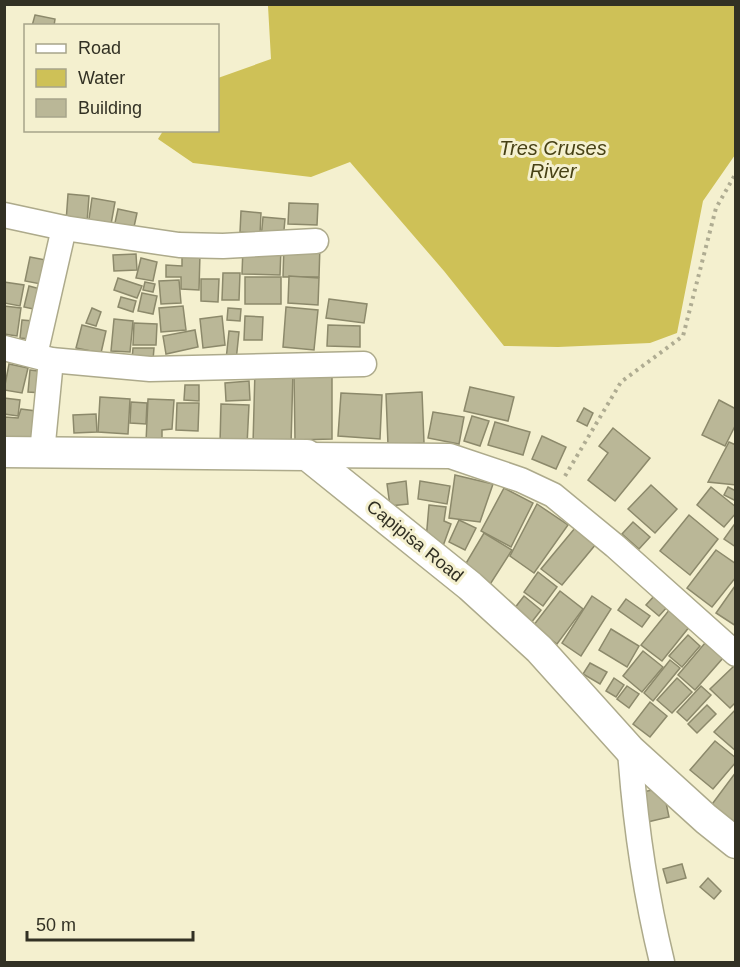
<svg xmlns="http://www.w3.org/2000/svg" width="740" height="967" font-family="Arial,sans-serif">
	<rect width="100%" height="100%" fill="#f4f0cf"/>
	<polygon fill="#cec157" points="263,5 735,5 735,155 703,201 677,333 650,343 558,347 504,346 444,271 350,162 311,177 193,163 158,139 163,131 218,130 218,78 271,59 268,6"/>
	<g fill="#bab797" stroke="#8c896b" stroke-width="1.5">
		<polygon points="35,15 55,19 54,26 32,26"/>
		<polygon points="68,194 89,196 87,223 66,222"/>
		<polygon points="92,198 115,202 110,230 88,226"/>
		<polygon points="289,203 318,204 317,225 288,224"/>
		<polygon points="118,209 137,213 132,236 113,232"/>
		<polygon points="241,211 261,213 260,234 240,232"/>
		<polygon points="263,217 285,219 283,241 261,239"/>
		<polygon points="284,244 320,245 319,277 283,277"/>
		<polygon points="243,247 281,248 280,275 242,274"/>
		<polygon points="182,253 200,254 199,290 181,289 181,277 166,277 166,265 182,266"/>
		<polygon points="136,254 137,270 114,271 113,255"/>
		<polygon points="30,257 51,261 46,285 25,281"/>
		<polygon points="141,258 157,262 153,281 136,278"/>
		<polygon points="223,273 240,273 239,300 222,300"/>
		<polygon points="289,276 319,278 318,305 288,303"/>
		<rect x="245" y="277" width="36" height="27"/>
		<polygon points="118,278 142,286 137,298 114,290"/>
		<polygon points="201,279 219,279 218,302 201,301"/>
		<polygon points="179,280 181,303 161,304 159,281"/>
		<polygon points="4,282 24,285 20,306 4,303"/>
		<polygon points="145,282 155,284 153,292 143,290"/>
		<polygon points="29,286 48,291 43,311 24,307"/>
		<polygon points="142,293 157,296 153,314 138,311"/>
		<polygon points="121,297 136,301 133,312 118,307"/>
		<polygon points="329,299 367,304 364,323 326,318"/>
		<polygon points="4,306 21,308 17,336 4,334"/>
		<polygon points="183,306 186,330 161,332 159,308"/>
		<polygon points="286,307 318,310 314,350 283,347"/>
		<polygon points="92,308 101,312 96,326 86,323"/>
		<polygon points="228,308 241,309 240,321 227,320"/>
		<polygon points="222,316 225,345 203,348 200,319"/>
		<polygon points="245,316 263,317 262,340 244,340"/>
		<polygon points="114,319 133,321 130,352 111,351"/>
		<polygon points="22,320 33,321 30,339 20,338"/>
		<polygon points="134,323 157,324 156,345 133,345"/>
		<polygon points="82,325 106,331 101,353 76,348"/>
		<polygon points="328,325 360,326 360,347 327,346"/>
		<polygon points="195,330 198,347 166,354 163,336"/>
		<polygon points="229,331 239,332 236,361 226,360"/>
		<polygon points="133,348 154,348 153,360 132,360"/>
		<polygon points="9,364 28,368 22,393 4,390"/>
		<polygon points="30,370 46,372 43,393 28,392"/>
		<polygon points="255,370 293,371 291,445 253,444"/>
		<polygon points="332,373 332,439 295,440 294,374"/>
		<polygon points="249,381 250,400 226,401 225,383"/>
		<polygon points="185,385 199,385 199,401 184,400"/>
		<polygon points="470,387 514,397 508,421 464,411"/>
		<polygon points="422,392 424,443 388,445 386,394"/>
		<polygon points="341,393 382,395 380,439 338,436"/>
		<polygon points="100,397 130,399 128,434 98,432"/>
		<polygon points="4,398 20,400 18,416 4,414"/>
		<polygon points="148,399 174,400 172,429 162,430 162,442 146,442"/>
		<polygon points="719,400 736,409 736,424 725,446 702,435"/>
		<polygon points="131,402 147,403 146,424 130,423"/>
		<polygon points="177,403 199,403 198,431 176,430"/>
		<polygon points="221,404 249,405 247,445 220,444"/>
		<polygon points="584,408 593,413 587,426 577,421"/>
		<polygon points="21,409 36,411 34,441 4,438 5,417 18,418"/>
		<polygon points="433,412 464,417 459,444 428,438"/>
		<polygon points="96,414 97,432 74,433 73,415"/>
		<polygon points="472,416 489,421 480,446 464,441"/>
		<polygon points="495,422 530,432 523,455 488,445"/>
		<polygon points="613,428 650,458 615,501 588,480 608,453 599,446"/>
		<polygon points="542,436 566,447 556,469 532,459"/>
		<polygon points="729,442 736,445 736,485 708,482"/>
		<polygon points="455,475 493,484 480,522 449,518"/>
		<polygon points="406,481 408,504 390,506 387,484"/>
		<polygon points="420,481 450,486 447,504 418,499"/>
		<polygon points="651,485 677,509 655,533 628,509"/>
		<polygon points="711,487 736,507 736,513 724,527 697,505"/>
		<polygon points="728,487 736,491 736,501 724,495"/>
		<polygon points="504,488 533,503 511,547 481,531"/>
		<polygon points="537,504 568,525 534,573 510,556"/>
		<polygon points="429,505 446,507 444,521 451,524 443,546 426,540"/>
		<polygon points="689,515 718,539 690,575 660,551"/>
		<polygon points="459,520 476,528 465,550 449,542"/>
		<polygon points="633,522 650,537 639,549 622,534"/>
		<polygon points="736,522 736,547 724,539"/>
		<polygon points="575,528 596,544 562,585 541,569"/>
		<polygon points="484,533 512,550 489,586 462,570"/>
		<polygon points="716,550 736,564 736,577 712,607 687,588"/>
		<polygon points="538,572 557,587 543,606 524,592"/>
		<polygon points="735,586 736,587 736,626 716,613"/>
		<polygon points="560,591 583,609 557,644 533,626"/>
		<polygon points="655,595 668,606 659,616 646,605"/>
		<polygon points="524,596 541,610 531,623 514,609"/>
		<polygon points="592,596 611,609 581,656 562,643"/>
		<polygon points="626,599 650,616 642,627 618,610"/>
		<polygon points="670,609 690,626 662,661 641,645"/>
		<polygon points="611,629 639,646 627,667 599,650"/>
		<polygon points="688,635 700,646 682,667 669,656"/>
		<polygon points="705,643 723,658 695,690 678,675"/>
		<polygon points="643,651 663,667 642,692 623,676"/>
		<polygon points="670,660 680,668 653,701 644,693"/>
		<polygon points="590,663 607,672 600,684 583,674"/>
		<polygon points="734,666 736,668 736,702 730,708 710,689"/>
		<polygon points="614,678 624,685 616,697 606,691"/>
		<polygon points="677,678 692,692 672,713 657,700"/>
		<polygon points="627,686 639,694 629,708 617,699"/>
		<polygon points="701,686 711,695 687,721 677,712"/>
		<polygon points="650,702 667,716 650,737 633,724"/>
		<polygon points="707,705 716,714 697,733 688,724"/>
		<polygon points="736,709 736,751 714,732"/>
		<polygon points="715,741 736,758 736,762 713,789 690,770"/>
		<polygon points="736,772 736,824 707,811"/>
		<polygon points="663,788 669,817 643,823 637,793"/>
		<polygon points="682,864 686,878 667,883 663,869"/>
		<polygon points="708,878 721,891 714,899 700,887"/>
	</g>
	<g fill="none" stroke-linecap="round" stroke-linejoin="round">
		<g stroke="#adaa8b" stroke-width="27">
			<g id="minor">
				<polyline points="4,215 64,228 179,245 223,246 316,241"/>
				<polyline points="4,348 51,360 150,369 364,364"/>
				<polyline points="35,355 64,228"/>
				<polyline points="42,453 51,360"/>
				<polyline points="307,455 450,456 521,480 553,495 615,546 736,654"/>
				<path d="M630,750C635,822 645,892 662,962"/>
			</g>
		</g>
		<g stroke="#adaa8b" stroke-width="33">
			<polyline id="tertiary" points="4,452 307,455 470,586 539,649 630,750 706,819 736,843"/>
		</g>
		<polyline stroke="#afac92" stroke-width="4" stroke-dasharray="3 4.5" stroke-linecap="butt" points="565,476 621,382 683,336 716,208 736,173"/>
		<use href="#minor" stroke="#fff" stroke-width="24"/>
		<use href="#tertiary" stroke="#fff" stroke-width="30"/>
	</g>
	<g text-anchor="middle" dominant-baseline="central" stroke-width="6" stroke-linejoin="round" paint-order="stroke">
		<g font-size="18" fill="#323124" stroke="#f4f0cf">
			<text transform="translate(415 541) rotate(39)">Capipisa Road</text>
		</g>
		<g font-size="20" font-style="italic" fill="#474115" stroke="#f4f0cf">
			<text x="553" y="148">Tres Cruses<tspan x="553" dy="23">River</tspan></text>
		</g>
	</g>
	<rect width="740" height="967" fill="none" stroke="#323124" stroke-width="12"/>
	<rect x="24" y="24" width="195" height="108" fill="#f4f0cf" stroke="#a6a48b" stroke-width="1.5"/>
	<rect x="36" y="44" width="30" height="9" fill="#ffffff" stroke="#a6a48b" stroke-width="1.5"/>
	<text x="78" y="54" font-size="18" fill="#323124">Road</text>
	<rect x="36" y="69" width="30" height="18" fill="#cec157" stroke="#a6a48b" stroke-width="1.5"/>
	<text x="78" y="84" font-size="18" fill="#323124">Water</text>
	<rect x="36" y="99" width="30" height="18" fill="#bab797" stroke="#a6a48b" stroke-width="1.5"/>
	<text x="78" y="114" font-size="18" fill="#323124">Building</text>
	<path d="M27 931v9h166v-9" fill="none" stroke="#323124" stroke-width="3"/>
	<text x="36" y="931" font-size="18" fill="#323124" stroke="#f4f0cf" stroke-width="4.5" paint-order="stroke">50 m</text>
</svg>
